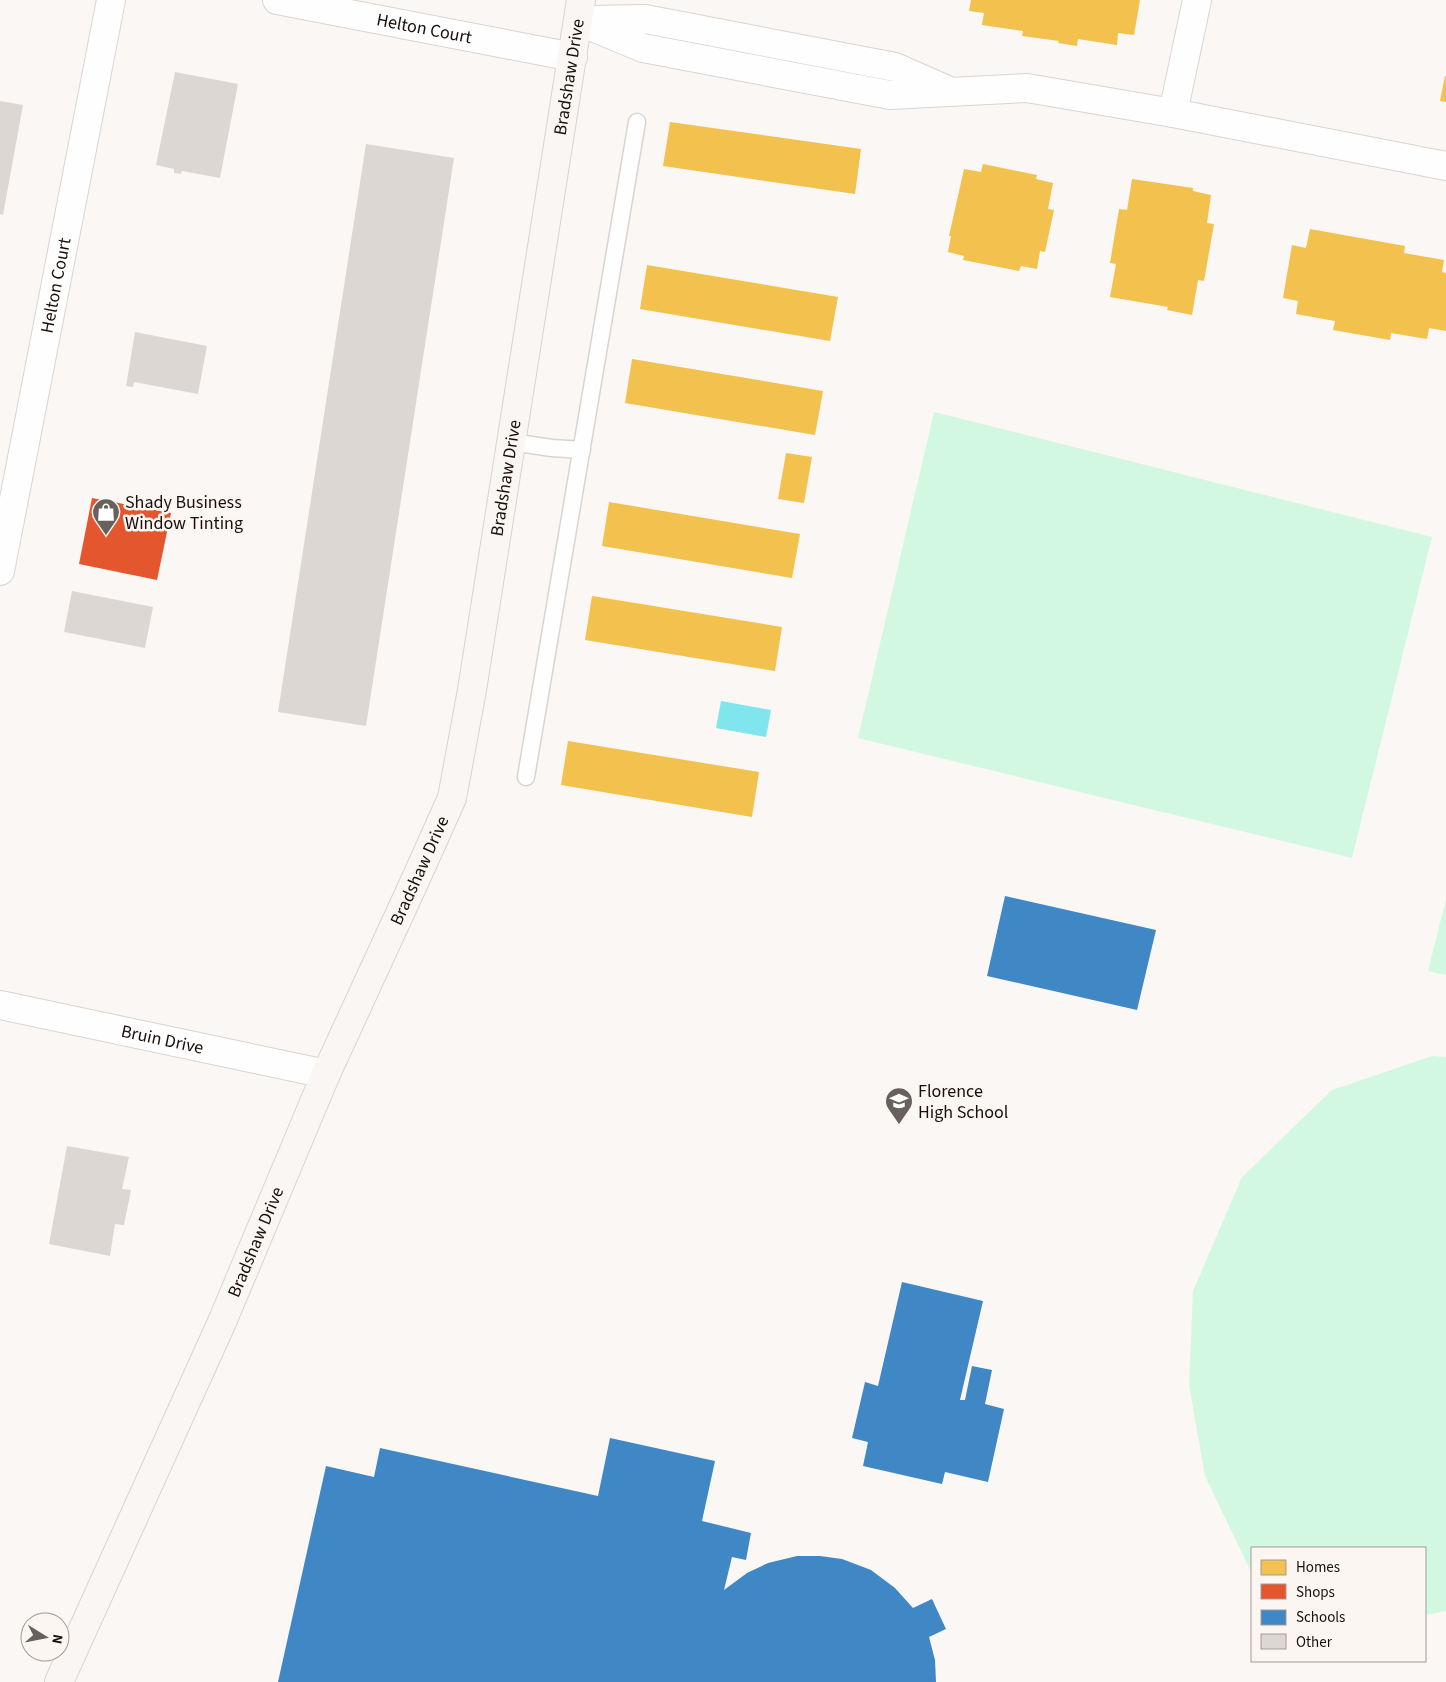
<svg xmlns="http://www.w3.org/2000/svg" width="1446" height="1682" font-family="'Source Sans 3',sans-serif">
	<rect width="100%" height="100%" fill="#faf7f5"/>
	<g fill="#d3f8e2">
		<polygon points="934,412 1432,537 1352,858 858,738"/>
		<polygon points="1446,899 1446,975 1428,971"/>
		<polygon points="1432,1056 1446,1057 1446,1611 1425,1615 1425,1548 1252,1548 1252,1574 1205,1476 1189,1385 1193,1291 1242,1177 1332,1090"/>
	</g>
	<polygon fill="#81e5ed" points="721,701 771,710 766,737 716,728"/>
	<g fill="#f2c14e">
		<polygon points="971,0 1140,0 1134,35 1118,33 1117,45 1078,39 1077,46 1058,43 1059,41 1022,36 1023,31 982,25 984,13 969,11"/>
		<polygon points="1445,76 1446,76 1446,102 1440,101"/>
		<polygon points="670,122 861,149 855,194 663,166"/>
		<polygon points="983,164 1037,175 1036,179 1053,183 1048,209 1054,210 1045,252 1040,251 1037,269 1021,266 1019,271 963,260 964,256 948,252 951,236 949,236 964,169 981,172"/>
		<polygon points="1132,179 1193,188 1193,191 1211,195 1207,223 1214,224 1204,281 1198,280 1192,315 1167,310 1168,307 1110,297 1116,264 1110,263 1119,209 1127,210"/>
		<polygon points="1310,229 1405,246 1404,253 1444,260 1442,272 1446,273 1446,331 1429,328 1427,339 1391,333 1390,340 1333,330 1335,321 1296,314 1298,301 1283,298 1292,245 1306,248"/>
		<polygon points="647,265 838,297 830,341 640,309"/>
		<polygon points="632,359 823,391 815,435 625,403"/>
		<polygon points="786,453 812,457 804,503 778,499"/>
		<polygon points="609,502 800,534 792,578 602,546"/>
		<polygon points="592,596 782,627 775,671 585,640"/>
		<polygon points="568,741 759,772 752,817 561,785"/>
	</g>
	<polygon fill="#e4572e" points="92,498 171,513 157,580 79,564"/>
	<g fill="#3f88c5">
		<polygon points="1005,896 1156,930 1137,1010 987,976"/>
		<polygon points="902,1282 983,1301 960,1400 965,1400 972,1366 992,1370 985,1404 1004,1409 988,1482 945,1472 942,1484 863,1466 868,1442 852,1438 865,1382 878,1386"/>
		<polygon points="610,1438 715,1461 702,1521 751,1533 746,1560 732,1557 724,1590 747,1573 768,1563 797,1556 820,1556 842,1559 871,1570 895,1588 913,1608 932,1599 946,1629 929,1637 935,1660 936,1682 278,1682 326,1466 374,1477 380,1448 598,1496"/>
	</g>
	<g fill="#ddd7d3">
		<polygon points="175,72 238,84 220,178 182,171 181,174 174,173 174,169 156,165"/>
		<polygon points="0,101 23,105 3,215 0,214"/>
		<polygon points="366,144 454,158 366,726 278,712"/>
		<polygon points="135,332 207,346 198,394 134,382 133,387 126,386"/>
		<polygon points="72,591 153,607 145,648 64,632"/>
		<polygon points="67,1146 129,1157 122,1189 131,1190 124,1225 115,1224 110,1256 49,1244"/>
	</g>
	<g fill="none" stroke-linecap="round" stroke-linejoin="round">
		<g stroke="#dad4d0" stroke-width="19">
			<g id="lane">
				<polyline points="511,442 552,448 582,450"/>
				<polyline points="526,777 637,122"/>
			</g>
		</g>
		<g stroke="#dad4d0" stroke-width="30">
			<g id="street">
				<path id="s1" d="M277,0L573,57"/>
				<polyline points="589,20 645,19 895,67 947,90"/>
				<polyline points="578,21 643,48 890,95 1027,88 1173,113 1446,166"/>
				<polyline points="1173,113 1197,0"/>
				<path id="s2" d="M0,571L111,0"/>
				<path id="s3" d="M0,1005L326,1074"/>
			</g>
		</g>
		<g stroke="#dad4d0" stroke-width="30">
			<g id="secondary">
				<path id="s4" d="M59,1682L222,1322L326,1074L413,885L452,798L472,690L581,0"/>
			</g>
		</g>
		<use href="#lane" stroke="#fefefe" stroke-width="16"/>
		<use href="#street" stroke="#fefefe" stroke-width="28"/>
		<use href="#secondary" stroke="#f9f6f4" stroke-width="28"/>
	</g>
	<defs>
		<g id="shop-pin" transform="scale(1.4375)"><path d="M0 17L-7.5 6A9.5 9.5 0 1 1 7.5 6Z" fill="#67605d" stroke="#fcf6f3"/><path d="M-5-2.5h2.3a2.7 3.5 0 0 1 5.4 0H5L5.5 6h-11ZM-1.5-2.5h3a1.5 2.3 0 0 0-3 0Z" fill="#fff"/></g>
		<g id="school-pin" transform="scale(1.4375)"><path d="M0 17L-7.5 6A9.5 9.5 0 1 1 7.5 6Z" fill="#67605d" stroke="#fcf6f3"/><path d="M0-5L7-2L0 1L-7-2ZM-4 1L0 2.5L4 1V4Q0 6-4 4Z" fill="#fff"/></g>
	</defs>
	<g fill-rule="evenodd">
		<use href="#shop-pin" x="106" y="512"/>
		<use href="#school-pin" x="899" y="1101"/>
	</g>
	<g text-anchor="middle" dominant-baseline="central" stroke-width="5" stroke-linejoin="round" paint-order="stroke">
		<g font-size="18" fill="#180f0b" stroke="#fcf6f3">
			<text stroke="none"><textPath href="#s1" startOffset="150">Helton Court</textPath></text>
			<text stroke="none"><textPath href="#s4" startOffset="1698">Bradshaw Drive</textPath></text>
			<text stroke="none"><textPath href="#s2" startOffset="291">Helton Court</textPath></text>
			<text stroke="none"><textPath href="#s4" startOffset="1292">Bradshaw Drive</textPath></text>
			<text stroke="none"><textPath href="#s4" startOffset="888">Bradshaw Drive</textPath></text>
			<text stroke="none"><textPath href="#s3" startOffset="166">Bruin Drive</textPath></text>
			<text stroke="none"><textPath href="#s4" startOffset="482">Bradshaw Drive</textPath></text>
		</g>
		<g font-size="18" fill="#180f0b" stroke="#fcf6f3" text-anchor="start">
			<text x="125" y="502">Shady Business<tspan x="125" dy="21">Window Tinting</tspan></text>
			<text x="918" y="1091">Florence<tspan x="918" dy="21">High School</tspan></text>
		</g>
	</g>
	<rect x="1251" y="1547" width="175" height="115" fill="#fcf6f3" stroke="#a19a96"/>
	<rect x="1261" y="1560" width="25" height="15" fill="#f2c14e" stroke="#a19a96"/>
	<text x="1296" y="1572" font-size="15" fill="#180f0b">Homes</text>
	<rect x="1261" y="1584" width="25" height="15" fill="#e4572e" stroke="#a19a96"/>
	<text x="1296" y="1597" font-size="15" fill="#180f0b">Shops</text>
	<rect x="1261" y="1610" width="25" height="15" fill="#3f88c5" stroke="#a19a96"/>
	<text x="1296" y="1622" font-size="15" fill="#180f0b">Schools</text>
	<rect x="1261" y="1634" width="25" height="15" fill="#ddd7d3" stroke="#a19a96"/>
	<text x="1296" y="1647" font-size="15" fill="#180f0b">Other</text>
	<g transform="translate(45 1637) rotate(100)"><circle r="24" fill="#fcf6f3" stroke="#a19a96"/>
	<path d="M0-4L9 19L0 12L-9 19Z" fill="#67605d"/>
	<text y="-8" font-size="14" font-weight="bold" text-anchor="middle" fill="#180f0b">N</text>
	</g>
</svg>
